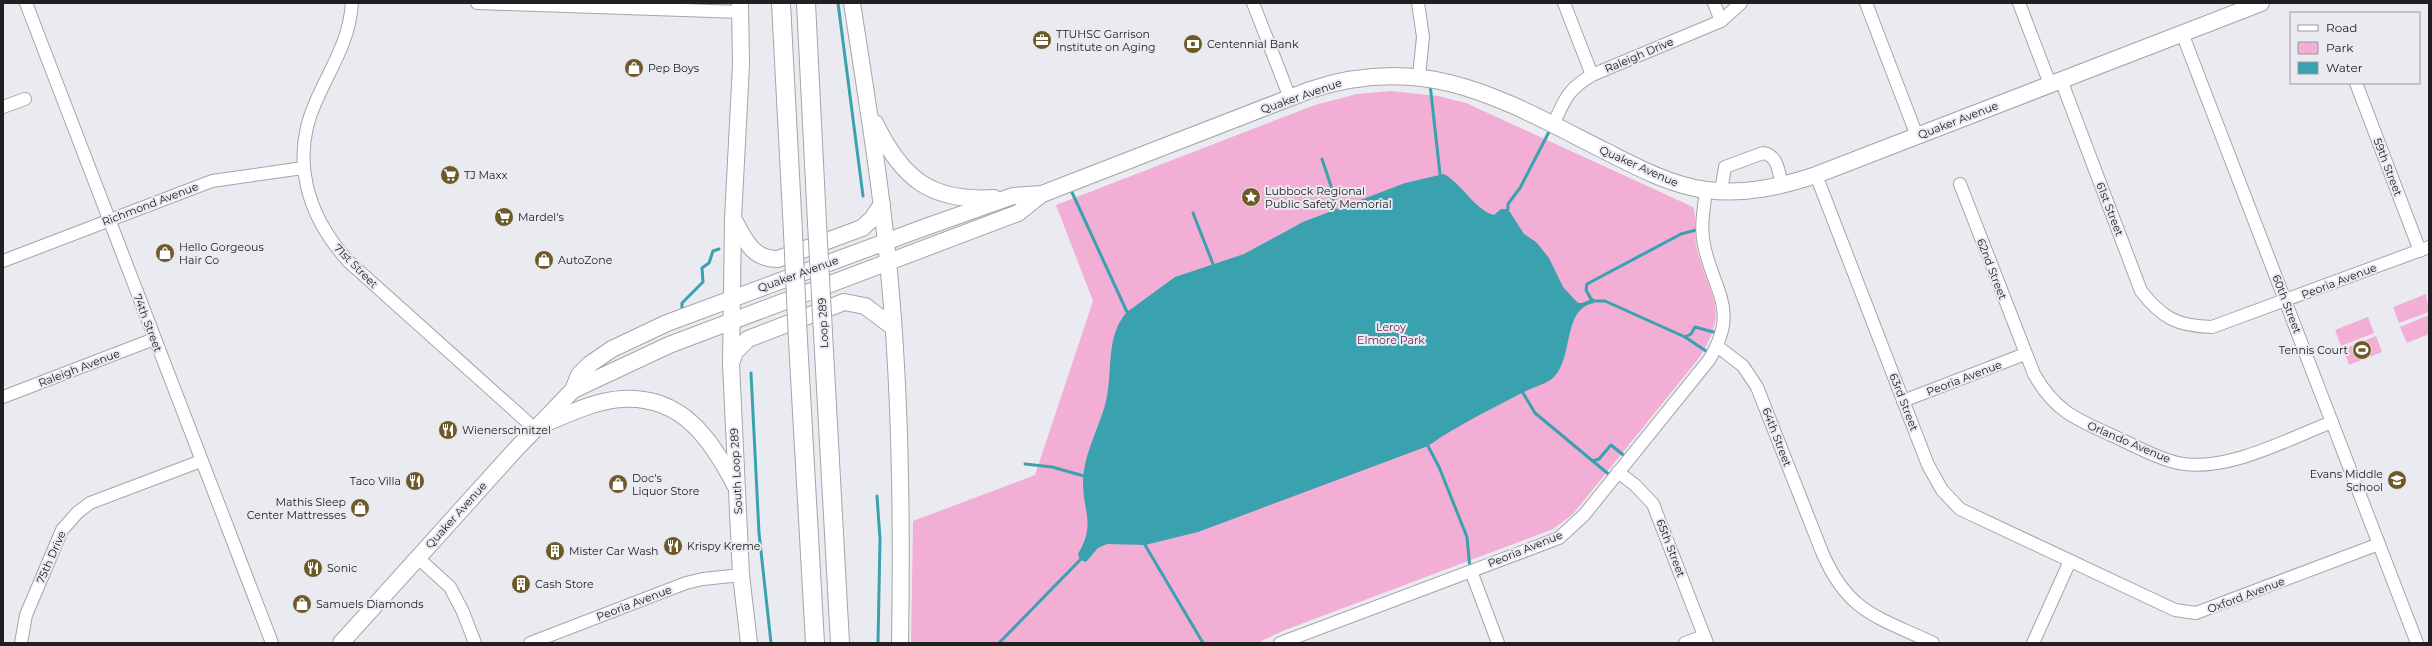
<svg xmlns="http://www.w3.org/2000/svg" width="2432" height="646" font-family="Montserrat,sans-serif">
	<rect width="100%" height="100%" fill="#eaebf1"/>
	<g fill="#f2aed4">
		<path d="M1391,91L1438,96L1466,103L1693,207C1698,220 1693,235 1697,249C1709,297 1731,309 1699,358L1573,514L1553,529L1285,630L1257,643H911L913,521L1035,475L1093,301L1056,205L1315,105L1357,94Z"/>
		<polygon points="2426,294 2429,312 2399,323 2393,307"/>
		<polygon points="2429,315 2429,334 2407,343 2400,327"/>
		<polygon points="2368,317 2374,333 2341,346 2335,330"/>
		<polygon points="2376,336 2382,352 2349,365 2343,349"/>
	</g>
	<path fill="#3aa1af" d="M1444,174C1462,184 1476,211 1494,215L1501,209H1508L1524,234L1536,242L1549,258L1563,287L1578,303H1582L1594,298V303C1562,309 1574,357 1554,377C1547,384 1533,387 1524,392C1491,409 1458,425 1428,446L1198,532L1145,545L1107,544L1098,548L1086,562L1080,560L1078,554C1096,524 1083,513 1083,481C1084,454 1098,430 1105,405C1114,375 1104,337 1127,312L1175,277L1244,254L1303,222L1405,183Z"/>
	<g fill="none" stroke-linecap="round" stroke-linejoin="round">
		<g stroke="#3aa1af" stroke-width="3">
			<polyline points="838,3 863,196"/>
			<polyline points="1430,84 1440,174"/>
			<polyline points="1322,159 1331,186 1335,210"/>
			<polyline points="1070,188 1127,312"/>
			<polyline points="1508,209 1508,204 1520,188 1551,128"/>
			<polyline points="1193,213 1213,264"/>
			<polyline points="1591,299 1586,290 1587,284 1681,234 1700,229"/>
			<polyline points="1595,301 1605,301 1685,337 1709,353"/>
			<polyline points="682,308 682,303 703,282 702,268 709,263 713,251 719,249"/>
			<polyline points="1685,337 1691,334 1695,327 1717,333"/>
			<polyline points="751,373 759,533 771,643"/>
			<polyline points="1523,393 1535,413 1612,477"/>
			<polyline points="1428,446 1439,467 1467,537 1470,569"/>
			<polyline points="1593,461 1599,459 1611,445 1627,458"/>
			<polyline points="1025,464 1052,467 1084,476"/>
			<polyline points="877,496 880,539 878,643"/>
			<polyline points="1145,545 1203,643"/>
			<polyline points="999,643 1080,560"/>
		</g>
		<g stroke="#a4a5ab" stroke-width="14">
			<g id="minor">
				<polyline points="26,3 272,643"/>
				<path d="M352,3C349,42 332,65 317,99C289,158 307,216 349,262L534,428"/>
				<polyline points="477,3 741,12"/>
				<polyline points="1253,3 1290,98"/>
				<polyline points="1418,3 1423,37 1419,76"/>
				<polyline points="1564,3 1592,75"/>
				<polyline points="1714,3 1721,21"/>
				<polyline points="1866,3 1917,136"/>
				<polyline points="2019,3 2050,84"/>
				<polyline points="2182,33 2417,643"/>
				<path d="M2061,80L2141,291C2162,318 2177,326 2212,327L2429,247"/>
				<polyline points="2356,83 2420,251"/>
				<polyline points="3,107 25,99"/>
				<path d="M1553,125C1565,99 1567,90 1592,75L1721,21L1741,3"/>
				<polyline points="1816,175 1928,465 1942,490 1960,509 2175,610 2196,613 2379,544"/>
				<path d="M1960,184L2034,374C2054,410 2075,419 2111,435C2132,444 2155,458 2178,463C2226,473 2288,439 2332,422"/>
				<path d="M1721,191L1725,167L1763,153C1778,155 1779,173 1782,186"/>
				<polyline points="3,261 212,181 303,168"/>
				<path d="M1717,346L1743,366L1757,387L1822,552C1848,613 1878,617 1933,643"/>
				<polyline points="3,397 154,339"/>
				<polyline points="1903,401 2025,354"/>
				<polyline points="1618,472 1635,485 1653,504 1707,643"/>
				<polyline points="418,558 450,587 463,612 475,643"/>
				<polyline points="1471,571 1498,643"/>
				<polyline points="21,643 26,615 62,530 78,512 90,503 201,461"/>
				<polyline points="530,643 686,583 703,579 741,575"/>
				<path d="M1280,643L1559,538L1584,515L1709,360C1740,309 1714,293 1704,245C1700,227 1704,208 1706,190"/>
				<polyline points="1685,643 1704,636"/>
				<polyline points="2033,643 2070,561"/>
			</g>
		</g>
		<g stroke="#a4a5ab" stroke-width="18">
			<g id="major">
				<polyline points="740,3 741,65 733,219 731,364 741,575 749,643"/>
				<path d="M852,3C867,100 883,197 891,294C901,410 902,527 900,643"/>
				<path d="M875,123C902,179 931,202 994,198"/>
				<path d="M734,220C745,240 752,259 778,259L862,228L872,219L882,204"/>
				<polyline points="732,361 735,352 748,339 844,302 865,306 893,327"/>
				<polyline points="573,390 669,345 1018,213 1042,194"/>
				<path d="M541,425C567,415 595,400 623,399C682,396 711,439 735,485"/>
				<path d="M341,643L516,449L573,390L579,375L590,364L612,349L667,323L923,228L1013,196L1042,194L1310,90C1427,51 1504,100 1605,151C1637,167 1670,185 1706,190C1744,195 1780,187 1816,175L2261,3"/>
			</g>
		</g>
		<g stroke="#a4a5ab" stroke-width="20">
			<g id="highway">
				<polyline points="781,3 793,233"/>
				<polyline points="806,3 817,223"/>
				<polyline points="823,333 840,643"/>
				<polyline points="798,341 815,643"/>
			</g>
		</g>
		<use href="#minor" stroke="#fff" stroke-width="12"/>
		<use href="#major" stroke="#fff" stroke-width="16"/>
		<use href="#highway" stroke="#fff" stroke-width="18"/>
		<g stroke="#a4a5ab" stroke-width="20" stroke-linecap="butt">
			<g id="highway-bridge">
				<polyline points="817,223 823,333"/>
				<polyline points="793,233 798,341"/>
			</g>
		</g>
		<use href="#highway-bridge" stroke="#fff" stroke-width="18"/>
	</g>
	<defs>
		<g id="office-disc" transform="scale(1)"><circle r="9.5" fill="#6e5a29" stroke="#eaebf1"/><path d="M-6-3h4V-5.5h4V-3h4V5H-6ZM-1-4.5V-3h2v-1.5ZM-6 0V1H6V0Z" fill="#fff"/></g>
		<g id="bank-disc" transform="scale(1)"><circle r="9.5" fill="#6e5a29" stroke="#eaebf1"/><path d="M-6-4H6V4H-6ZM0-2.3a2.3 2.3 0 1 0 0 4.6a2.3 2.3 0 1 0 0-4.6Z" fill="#fff"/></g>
		<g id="shop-disc" transform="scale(1)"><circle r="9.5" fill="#6e5a29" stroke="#eaebf1"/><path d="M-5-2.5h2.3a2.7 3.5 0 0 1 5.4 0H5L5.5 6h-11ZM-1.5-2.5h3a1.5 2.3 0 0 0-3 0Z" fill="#fff"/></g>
		<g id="supermarket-disc" transform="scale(1)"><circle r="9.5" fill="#6e5a29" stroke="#eaebf1"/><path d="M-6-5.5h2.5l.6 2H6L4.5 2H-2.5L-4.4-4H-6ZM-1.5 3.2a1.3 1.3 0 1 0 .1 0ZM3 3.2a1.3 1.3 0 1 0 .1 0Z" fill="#fff"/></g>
		<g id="sight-disc" transform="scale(1)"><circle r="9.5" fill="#6e5a29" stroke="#eaebf1"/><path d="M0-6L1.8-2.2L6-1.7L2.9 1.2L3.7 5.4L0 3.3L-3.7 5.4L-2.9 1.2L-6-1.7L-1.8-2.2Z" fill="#fff"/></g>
		<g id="stadium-disc" transform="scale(1)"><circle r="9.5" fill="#6e5a29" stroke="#eaebf1"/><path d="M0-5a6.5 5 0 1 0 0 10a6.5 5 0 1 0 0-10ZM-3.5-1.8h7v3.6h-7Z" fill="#fff"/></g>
		<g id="restaurant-disc" transform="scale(1)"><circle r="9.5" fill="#6e5a29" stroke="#eaebf1"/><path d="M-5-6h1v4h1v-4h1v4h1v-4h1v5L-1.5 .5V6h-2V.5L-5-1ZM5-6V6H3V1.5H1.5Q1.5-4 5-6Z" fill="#fff"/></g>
		<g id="school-disc" transform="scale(1)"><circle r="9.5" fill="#6e5a29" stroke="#eaebf1"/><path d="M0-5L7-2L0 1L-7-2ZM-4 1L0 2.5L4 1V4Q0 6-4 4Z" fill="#fff"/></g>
		<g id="building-disc" transform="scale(1)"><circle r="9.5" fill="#6e5a29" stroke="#eaebf1"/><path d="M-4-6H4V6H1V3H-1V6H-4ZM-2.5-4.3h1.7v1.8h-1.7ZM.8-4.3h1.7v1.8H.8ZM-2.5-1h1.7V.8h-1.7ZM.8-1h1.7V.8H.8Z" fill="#fff"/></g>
	</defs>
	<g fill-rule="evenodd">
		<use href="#office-disc" x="1042" y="40"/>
		<use href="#bank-disc" x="1193" y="44"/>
		<use href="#shop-disc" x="634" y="68"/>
		<use href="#supermarket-disc" x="450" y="175"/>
		<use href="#sight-disc" x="1251" y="197"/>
		<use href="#supermarket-disc" x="504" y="217"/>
		<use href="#shop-disc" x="165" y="253"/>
		<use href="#shop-disc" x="544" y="260"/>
		<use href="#stadium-disc" x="2362" y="350"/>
		<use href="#restaurant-disc" x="448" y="430"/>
		<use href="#school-disc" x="2397" y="480"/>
		<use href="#restaurant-disc" x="415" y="481"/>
		<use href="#shop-disc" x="618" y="484"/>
		<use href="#shop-disc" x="360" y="508"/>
		<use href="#restaurant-disc" x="673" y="546"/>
		<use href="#building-disc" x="555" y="551"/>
		<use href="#restaurant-disc" x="313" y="568"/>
		<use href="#building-disc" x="521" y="584"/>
		<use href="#shop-disc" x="302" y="604"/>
	</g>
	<g text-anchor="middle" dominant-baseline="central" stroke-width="4" stroke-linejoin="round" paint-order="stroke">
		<g font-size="11" fill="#202022" stroke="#eaebf1" text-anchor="start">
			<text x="1056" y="34">TTUHSC Garrison<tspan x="1056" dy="13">Institute on Aging</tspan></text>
			<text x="1207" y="44">Centennial Bank</text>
			<text x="648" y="68">Pep Boys</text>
			<text x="464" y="175">TJ Maxx</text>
			<text x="1265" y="191">Lubbock Regional<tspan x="1265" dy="13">Public Safety Memorial</tspan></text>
			<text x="518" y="217">Mardel's</text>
			<text x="179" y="247">Hello Gorgeous<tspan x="179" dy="13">Hair Co</tspan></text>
			<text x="558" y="260">AutoZone</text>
			<text x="2348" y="350" text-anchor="end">Tennis Court</text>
			<text x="462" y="430">Wienerschnitzel</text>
			<text x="2383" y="474" text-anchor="end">Evans Middle<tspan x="2383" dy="13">School</tspan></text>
			<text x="632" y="478">Doc's<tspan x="632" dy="13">Liquor Store</tspan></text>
			<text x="401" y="481" text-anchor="end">Taco Villa</text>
			<text x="346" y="502" text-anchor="end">Mathis Sleep<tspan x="346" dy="13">Center Mattresses</tspan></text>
			<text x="687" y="546">Krispy Kreme</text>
			<text x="569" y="551">Mister Car Wash</text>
			<text x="327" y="568">Sonic</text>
			<text x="535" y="584">Cash Store</text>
			<text x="316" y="604">Samuels Diamonds</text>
		</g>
		<g font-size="11" fill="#202022" stroke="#eaebf1">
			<text transform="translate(1639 55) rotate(-23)">Raleigh Drive</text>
			<text transform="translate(1301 96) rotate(-19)">Quaker Avenue</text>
			<text transform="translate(1958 120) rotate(-21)">Quaker Avenue</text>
			<text transform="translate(1639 166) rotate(24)">Quaker Avenue</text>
			<text transform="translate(2388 167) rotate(69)">59th Street</text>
			<text transform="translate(150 204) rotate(-21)">Richmond Avenue</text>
			<text transform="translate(2110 209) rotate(69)">61st Street</text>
			<text transform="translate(356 266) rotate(45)">71st Street</text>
			<text transform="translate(1992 269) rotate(69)">62nd Street</text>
			<text transform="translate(798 274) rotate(-20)">Quaker Avenue</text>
			<text transform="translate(2339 281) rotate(-21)">Peoria Avenue</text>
			<text transform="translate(2287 304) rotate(69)">60th Street</text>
			<text transform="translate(148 323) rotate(69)">74th Street</text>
			<text transform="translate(823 323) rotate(-93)">Loop 289</text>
			<text transform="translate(79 368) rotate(-21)">Raleigh Avenue</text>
			<text transform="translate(1964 378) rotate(-21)">Peoria Avenue</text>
			<text transform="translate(1904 402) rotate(69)">63rd Street</text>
			<text transform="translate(1777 437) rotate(69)">64th Street</text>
			<text transform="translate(2129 442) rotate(23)">Orlando Avenue</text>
			<text transform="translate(736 471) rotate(-93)">South Loop 289</text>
			<text transform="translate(456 515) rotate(-48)">Quaker Avenue</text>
			<text transform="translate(1671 548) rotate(69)">65th Street</text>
			<text transform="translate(1525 549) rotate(-22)">Peoria Avenue</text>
			<text transform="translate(51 557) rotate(-66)">75th Drive</text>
			<text transform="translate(2246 595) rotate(-21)">Oxford Avenue</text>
			<text transform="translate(634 603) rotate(-21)">Peoria Avenue</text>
		</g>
		<g font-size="11" fill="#771457" stroke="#eaebf1">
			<text x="1391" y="327">Leroy<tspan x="1391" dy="13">Elmore Park</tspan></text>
		</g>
	</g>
	<rect width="2432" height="646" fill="none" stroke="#202022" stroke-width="8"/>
	<rect x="2290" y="12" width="130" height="72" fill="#eaebf1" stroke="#999a9e"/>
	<rect x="2298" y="25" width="20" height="6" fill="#ffffff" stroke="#999a9e"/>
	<text x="2326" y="32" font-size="12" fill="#202022">Road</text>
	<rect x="2298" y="42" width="20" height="12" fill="#f2aed4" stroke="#999a9e"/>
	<text x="2326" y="52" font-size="12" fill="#202022">Park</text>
	<rect x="2298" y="62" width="20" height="12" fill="#3aa1af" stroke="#999a9e"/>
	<text x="2326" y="72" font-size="12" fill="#202022">Water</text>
</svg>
